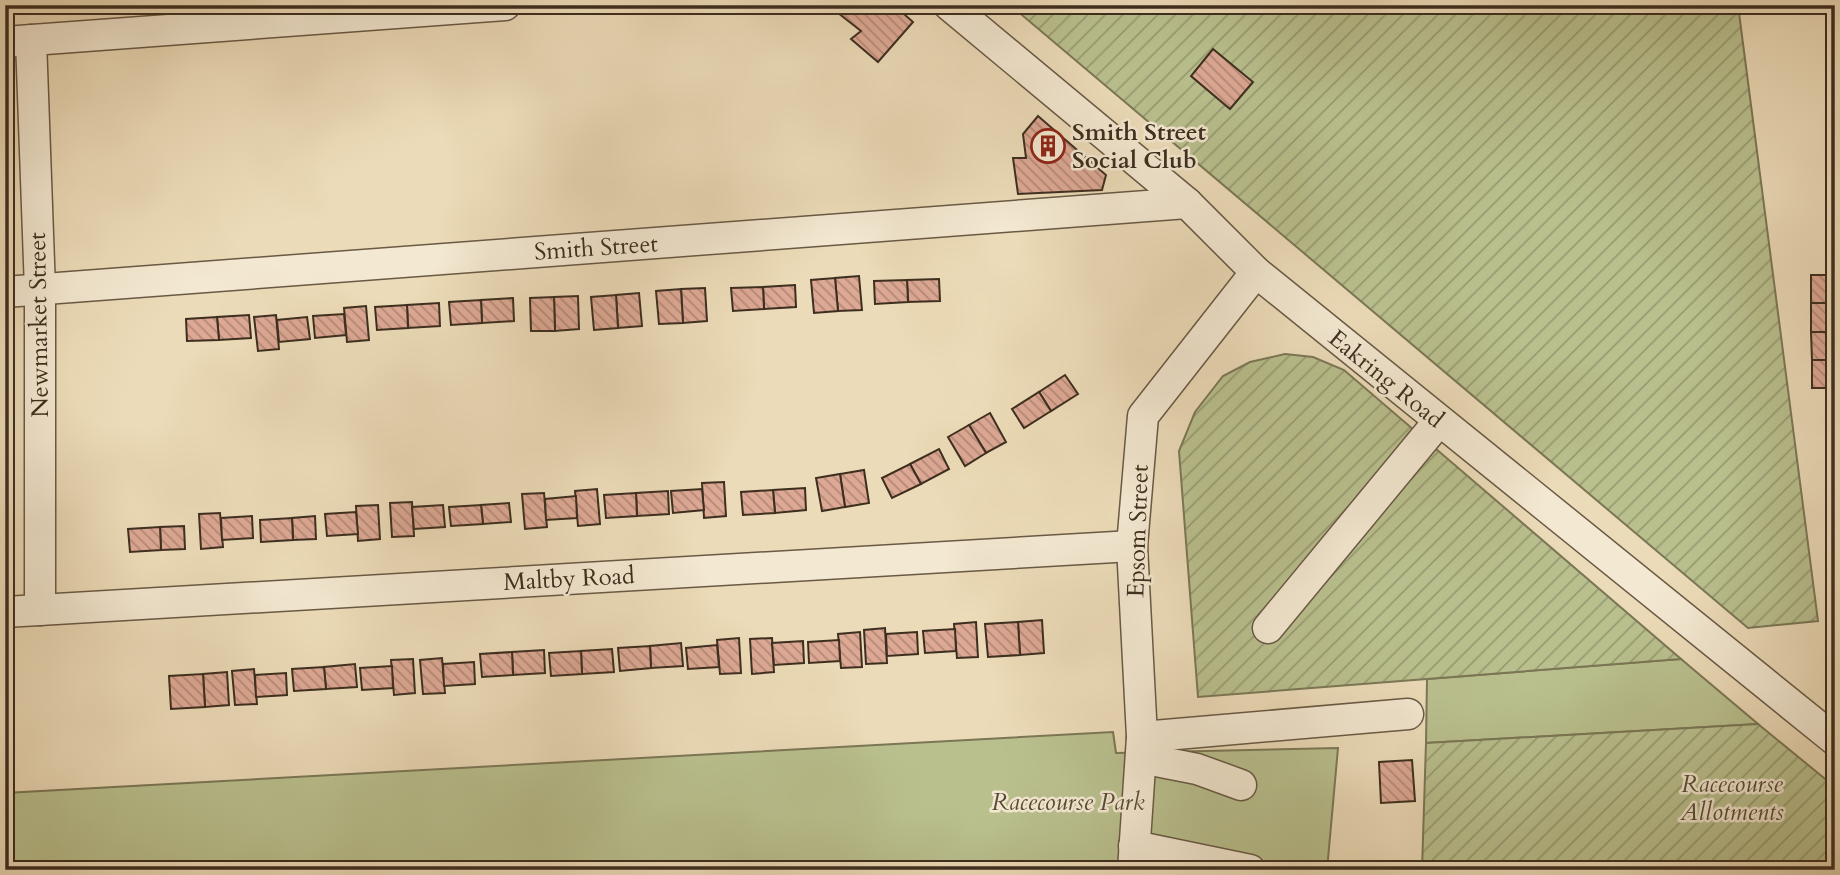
<svg xmlns="http://www.w3.org/2000/svg" width="1840" height="875" font-family="Cardo,serif">
	<defs>
		<pattern id="garden-furrows" width="10" height="10" patternUnits="userSpaceOnUse" patternTransform="scale(1.75)"><rect width="10" height="10" fill="#b9c08e"/><path d="M-1 1l2-2M0 10L10 0M9 11l2-2" fill="none" stroke="#989c73"/></pattern>
		<pattern id="building-back-hatch" width="6" height="6" patternUnits="userSpaceOnUse" patternTransform="scale(1.75)"><rect width="6" height="6" fill="#dda894"/><path d="M-1 5l2 2M0 0l6 6M5-1l2 2" fill="none" stroke="#b48978"/></pattern>
	</defs>
	<rect width="100%" height="100%" fill="#ecdbb8"/>
	<filter id="stains"><feTurbulence type="fractalNoise" baseFrequency=".00286" numOctaves="4"/><feColorMatrix values="0 0 0 0 .2 0 0 0 0 .09 0 0 0 0 .02 0 0 0 .5 -.17"/></filter>
	<radialGradient id="worn" r=".72"><stop offset=".6" stop-color="#630" stop-opacity="0"/><stop offset="1" stop-color="#630" stop-opacity=".3"/></radialGradient>
	<g fill="#b9c08e" stroke="#7b7756" stroke-width="2">
		<polygon points="1681,659 1758,724 1426,743 1427,679"/>
		<polygon points="1113,732 1116,753 1338,748 1327,870 5,870 5,793"/>
	</g>
	<g fill="url(#garden-furrows)" stroke="#7b7756" stroke-width="2">
		<polygon points="1010,5 1738,5 1818,621 1748,628"/>
		<polygon points="1285,354 1313,357 1344,370 1681,659 1198,697 1179,451 1195,412 1223,376 1250,362"/>
		<polygon points="1758,724 1835,787 1835,870 1422,870 1426,743"/>
	</g>
	<g fill="url(#building-back-hatch)" stroke="#3d2e1f" stroke-width="2">
		<polygon points="895,6 913,22 878,62 851,39 861,31 838,13"/>
		<polygon points="1213,49 1253,82 1230,109 1191,76"/>
		<polygon points="1038,116 1106,175 1102,190 1018,194 1013,158 1026,158 1023,134"/>
		<polygon points="11,233 13,267 5,267 5,234"/>
		<rect x="1811" y="275" width="24" height="28"/>
		<polygon points="859,276 862,310 838,311 835,278"/>
		<polygon points="835,278 838,311 814,313 811,280"/>
		<polygon points="939,279 940,301 908,302 907,280"/>
		<polygon points="907,280 908,302 875,304 874,281"/>
		<polygon points="795,285 796,307 764,309 763,287"/>
		<polygon points="763,287 764,309 733,311 731,288"/>
		<polygon points="705,288 707,321 683,323 681,289"/>
		<polygon points="681,289 683,323 659,324 656,291"/>
		<polygon points="639,293 642,326 618,328 616,295"/>
		<polygon points="616,295 618,328 594,330 591,297"/>
		<polygon points="578,296 579,329 555,331 554,297"/>
		<polygon points="554,297 555,331 531,331 530,298"/>
		<polygon points="513,298 514,321 482,323 481,300"/>
		<polygon points="481,300 482,323 451,325 449,302"/>
		<polygon points="439,303 440,326 408,328 407,305"/>
		<rect x="1811" y="303" width="24" height="29"/>
		<polygon points="407,305 408,328 377,330 375,307"/>
		<polygon points="366,306 369,340 347,342 344,308"/>
		<polygon points="344,314 346,335 315,338 313,316"/>
		<polygon points="249,315 251,338 219,340 217,317"/>
		<polygon points="276,315 279,349 258,351 254,317"/>
		<polygon points="217,317 219,340 187,341 186,319"/>
		<polygon points="307,317 310,339 279,342 277,320"/>
		<polygon points="1811,332 1835,332 1835,360 1812,360"/>
		<rect x="1812" y="360" width="23" height="28"/>
		<polygon points="1065,375 1078,394 1051,411 1039,392"/>
		<polygon points="1039,392 1051,411 1024,428 1012,409"/>
		<polygon points="990,413 1006,442 986,453 969,425"/>
		<polygon points="969,425 986,453 965,466 948,437"/>
		<polygon points="939,449 949,469 921,484 910,464"/>
		<polygon points="910,464 921,484 892,498 882,478"/>
		<polygon points="864,470 869,503 845,507 840,474"/>
		<polygon points="840,474 845,507 822,511 816,478"/>
		<polygon points="724,482 726,516 704,518 702,483"/>
		<polygon points="805,488 806,510 775,513 773,490"/>
		<polygon points="597,489 600,524 578,526 575,491"/>
		<polygon points="702,489 704,510 673,513 671,491"/>
		<polygon points="773,490 775,513 743,515 741,492"/>
		<polygon points="668,491 669,514 637,516 636,493"/>
		<polygon points="544,493 547,527 525,529 522,494"/>
		<polygon points="636,493 637,516 606,518 604,495"/>
		<polygon points="576,496 577,518 546,520 545,499"/>
		<polygon points="412,502 414,536 392,537 390,503"/>
		<polygon points="509,503 511,522 483,524 481,505"/>
		<polygon points="378,505 380,539 358,541 356,506"/>
		<polygon points="443,505 445,527 414,529 412,507"/>
		<polygon points="481,505 483,524 451,526 449,507"/>
		<polygon points="356,512 358,534 327,536 325,514"/>
		<polygon points="220,513 223,547 201,549 199,514"/>
		<polygon points="252,516 253,538 222,540 221,518"/>
		<polygon points="315,516 316,539 293,540 292,518"/>
		<polygon points="292,518 293,540 261,542 260,520"/>
		<polygon points="184,526 185,549 161,550 160,527"/>
		<polygon points="160,527 161,550 130,552 128,529"/>
		<polygon points="1042,620 1044,653 1020,655 1018,622"/>
		<polygon points="976,622 978,657 957,658 954,624"/>
		<polygon points="1018,622 1020,655 988,657 985,624"/>
		<polygon points="885,628 887,663 866,664 864,630"/>
		<polygon points="955,629 956,651 925,653 923,631"/>
		<polygon points="860,632 862,667 841,668 838,634"/>
		<polygon points="917,632 918,654 887,656 886,634"/>
		<polygon points="739,638 741,673 720,674 717,640"/>
		<polygon points="772,638 774,672 752,674 750,639"/>
		<polygon points="839,640 840,661 809,663 808,642"/>
		<polygon points="803,641 804,663 774,665 772,643"/>
		<polygon points="681,643 683,666 651,668 650,646"/>
		<polygon points="717,645 719,667 688,669 686,648"/>
		<polygon points="650,646 651,668 620,671 618,648"/>
		<polygon points="612,649 614,672 582,674 581,651"/>
		<polygon points="544,650 545,673 513,675 512,652"/>
		<polygon points="581,651 582,674 551,676 549,653"/>
		<polygon points="512,652 513,675 482,677 480,654"/>
		<polygon points="442,658 445,693 423,694 420,660"/>
		<polygon points="413,659 415,693 394,695 391,660"/>
		<polygon points="474,662 475,684 444,686 443,664"/>
		<polygon points="355,664 357,687 326,689 324,667"/>
		<polygon points="392,666 393,688 362,690 360,668"/>
		<polygon points="324,667 326,689 294,691 292,669"/>
		<polygon points="254,669 257,704 235,705 232,671"/>
		<polygon points="227,672 229,705 205,707 203,674"/>
		<polygon points="286,673 287,695 256,697 255,675"/>
		<polygon points="203,674 205,707 171,709 169,676"/>
		<polygon points="1412,760 1415,801 1381,803 1379,762"/>
	</g>
	<g fill="none" stroke-linecap="round" stroke-linejoin="round">
		<g stroke="#695945" stroke-width="33">
			<g id="minor">
				<polyline points="949,5 1187,203 1256,272 1835,740"/>
				<polyline points="31,40 40,290 40,610"/>
				<polyline points="5,42 505,5"/>
				<polyline points="5,292 1187,203"/>
				<polyline points="5,612 1132,546"/>
				<polyline points="1268,628 1439,421"/>
				<polyline points="1142,737 1408,714"/>
				<polyline points="1141,758 1197,769 1241,785"/>
				<polyline points="1134,846 1250,870"/>
				<polyline points="1133,870 1142,737 1132,546 1143,416 1256,272"/>
			</g>
		</g>
		<use href="#minor" stroke="#f3e8d1" stroke-width="30"/>
	</g>
	<defs>
		<g id="building-ring" transform="scale(1.75)"><circle r="9.5" fill="#f3e8d1" stroke="#8f2418" stroke-width="1.5"/><path d="M-4-6H4V6H1V3H-1V6H-4ZM-2.5-4.3h1.7v1.8h-1.7ZM.8-4.3h1.7v1.8H.8ZM-2.5-1h1.7V.8h-1.7ZM.8-1h1.7V.8H.8Z" fill="#8f2418"/></g>
	</defs>
	<g fill-rule="evenodd">
		<use href="#building-ring" x="1048" y="146"/>
	</g>
	<g text-anchor="middle" dominant-baseline="central" stroke-width="5" stroke-linejoin="round" paint-order="stroke">
		<g font-size="24" font-weight="bold" fill="#3d2e1f" stroke="#f3e8d1" text-anchor="start">
			<text x="1072" y="132">Smith Street<tspan x="1072" dy="28">Social Club</tspan></text>
		</g>
		<g font-size="24" fill="#3d2e1f" stroke="#f3e8d1">
			<text transform="translate(596 248) rotate(-4)">Smith Street</text>
			<text transform="translate(39 325) rotate(-91)">Newmarket Street</text>
			<text transform="translate(1386 379) rotate(39)">Eakring Road</text>
			<text transform="translate(1138 531) rotate(-88)">Epsom Street</text>
			<text transform="translate(569 579) rotate(-3)">Maltby Road</text>
		</g>
		<g font-size="24" font-style="italic" fill="#564b35" stroke="#f3e8d1">
			<text x="1732" y="784">Racecourse<tspan x="1732" dy="28">Allotments</tspan></text>
			<text x="1068" y="802">Racecourse Park</text>
		</g>
	</g>
	<rect width="1840" height="875" fill="none" stroke="#ecdbb8" stroke-width="28"/>
	<rect x="7" y="7" width="1826" height="861" fill="none" stroke="#3d2e1f" stroke-width="3.5"/>
	<rect x="14" y="14" width="1812" height="847" fill="none" stroke="#3d2e1f" stroke-width="2"/>
	<rect width="100%" height="100%" filter="url(#stains)"/>
	<rect width="100%" height="100%" fill="url(#worn)"/>
</svg>
